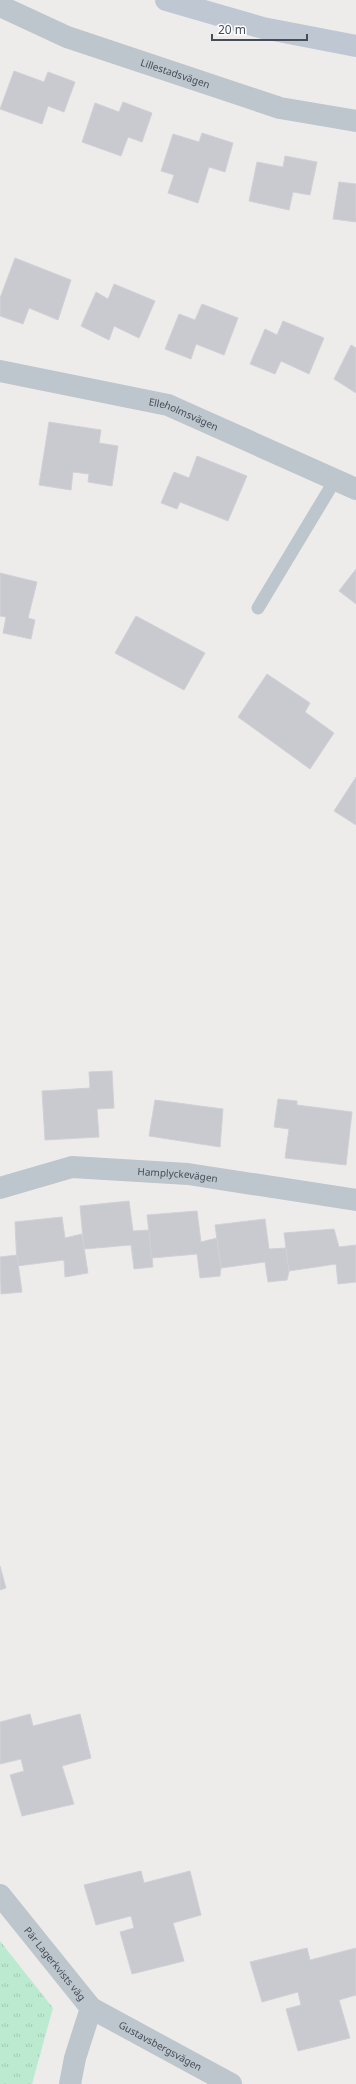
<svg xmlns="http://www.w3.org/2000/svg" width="356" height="2084" font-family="'Noto Sans',sans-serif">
	<defs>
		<pattern id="park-tufts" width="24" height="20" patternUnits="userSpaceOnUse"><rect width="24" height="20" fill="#bcead1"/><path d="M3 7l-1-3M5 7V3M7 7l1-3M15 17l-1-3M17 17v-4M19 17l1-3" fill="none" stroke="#a3cab6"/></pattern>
	</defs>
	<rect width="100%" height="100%" fill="#eeeceb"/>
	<polygon fill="url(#park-tufts)" points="0,1941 53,2008 32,2084 0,2084"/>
	<g fill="#c9cad0" stroke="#d0d1d7">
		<polygon points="14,71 44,82 48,72 75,82 64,112 48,106 42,124 0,109"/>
		<polygon points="123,102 152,113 142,142 128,137 121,156 82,142 95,103 119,112"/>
		<polygon points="202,133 233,143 225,172 209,167 198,203 168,193 174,175 161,171 173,134 199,142"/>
		<polygon points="285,156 317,162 310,195 293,192 289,210 249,201 257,162 283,167"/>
		<polygon points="339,182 356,184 356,222 333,219"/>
		<polygon points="15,258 71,280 58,320 29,308 23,324 0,316 0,298"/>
		<polygon points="114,284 155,301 139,338 114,326 109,340 81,326 96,292 108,299"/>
		<polygon points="202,304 238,318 224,355 196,344 191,359 165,349 179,314 195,320"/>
		<polygon points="283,321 324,338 309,374 281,361 275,374 250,364 265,329 277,335"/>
		<polygon points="351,345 356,348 356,393 334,379"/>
		<polygon points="49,422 101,430 99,443 118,446 112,486 88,482 89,474 73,472 71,490 39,485"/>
		<polygon points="197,456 247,476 228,521 180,502 177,509 161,503 174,472 189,478"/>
		<polygon points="356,569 356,604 339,591"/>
		<polygon points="0,573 37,582 28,618 35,620 31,639 3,633 6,617 0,616"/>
		<polygon points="136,616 205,653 184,690 115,653"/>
		<polygon points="267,674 310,703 305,712 334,733 310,769 238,717"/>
		<polygon points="356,777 356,825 334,811"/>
		<polygon points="112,1071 114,1108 97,1109 99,1137 45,1140 42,1091 90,1088 89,1072"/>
		<polygon points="278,1099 297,1101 297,1105 352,1112 346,1165 285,1158 289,1129 274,1127"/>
		<polygon points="155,1100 223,1109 220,1147 149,1136"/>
		<polygon points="129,1201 133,1231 149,1230 153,1267 134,1269 131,1245 84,1249 80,1206"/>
		<polygon points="197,1211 201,1242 217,1238 221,1268 220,1276 200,1278 197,1254 152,1258 147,1215"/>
		<polygon points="62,1217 65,1238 82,1234 88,1273 65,1277 64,1260 17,1266 15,1222"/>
		<polygon points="265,1219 269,1249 286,1248 289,1271 287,1280 268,1282 265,1262 221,1268 215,1225"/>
		<polygon points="334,1229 339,1247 356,1245 356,1282 338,1284 336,1264 289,1271 284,1233"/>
		<polygon points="17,1255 22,1292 1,1294 0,1257"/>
		<polygon points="0,1566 6,1588 0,1590"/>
		<polygon points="30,1714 33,1726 80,1714 91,1758 62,1766 74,1804 22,1816 10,1775 24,1771 21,1759 0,1764 0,1722"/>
		<polygon points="141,1871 144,1883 190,1871 201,1915 173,1923 184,1961 132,1974 120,1932 134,1928 131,1916 96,1925 84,1885"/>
		<polygon points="307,1948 310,1960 356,1948 356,1995 339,2000 350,2038 298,2051 286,2009 301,2005 298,1992 262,2002 250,1962"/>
	</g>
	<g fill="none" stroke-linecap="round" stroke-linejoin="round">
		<polyline stroke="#bdc5cd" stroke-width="13" points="258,608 335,480"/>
		<g stroke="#bdc5cd" stroke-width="22">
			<path id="s1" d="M0,6L67,37L280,108L356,121"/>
			<path id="s2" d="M0,371L168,405L356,489"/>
			<path id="s3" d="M0,1188L72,1167L188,1174L356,1200"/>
			<path id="s4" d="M0,1895L91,2008L231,2084"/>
			<polyline points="70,2084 75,2058 91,2008"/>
		</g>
		<polyline stroke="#bfc7d3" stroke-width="22" points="166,0 263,28 356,46"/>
	</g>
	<g text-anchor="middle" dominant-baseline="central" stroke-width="3" stroke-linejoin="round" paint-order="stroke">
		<g font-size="10" fill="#454d57" stroke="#fff">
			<text stroke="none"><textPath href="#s1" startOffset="188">Lillestadsvägen</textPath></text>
			<text stroke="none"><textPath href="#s2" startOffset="189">Elleholmsvägen</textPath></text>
			<text stroke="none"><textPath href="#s3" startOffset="181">Hamplyckevägen</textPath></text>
			<text stroke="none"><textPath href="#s4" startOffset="88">Pär Lagerkvists väg</textPath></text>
			<text stroke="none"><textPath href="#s4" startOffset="224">Gustavsbergsvägen</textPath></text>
		</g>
	</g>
	<path d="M212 34v6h95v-6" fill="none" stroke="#454d57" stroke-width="2"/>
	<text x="218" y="34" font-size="12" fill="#454d57" stroke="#ffffff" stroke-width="3" paint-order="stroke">20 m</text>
</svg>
